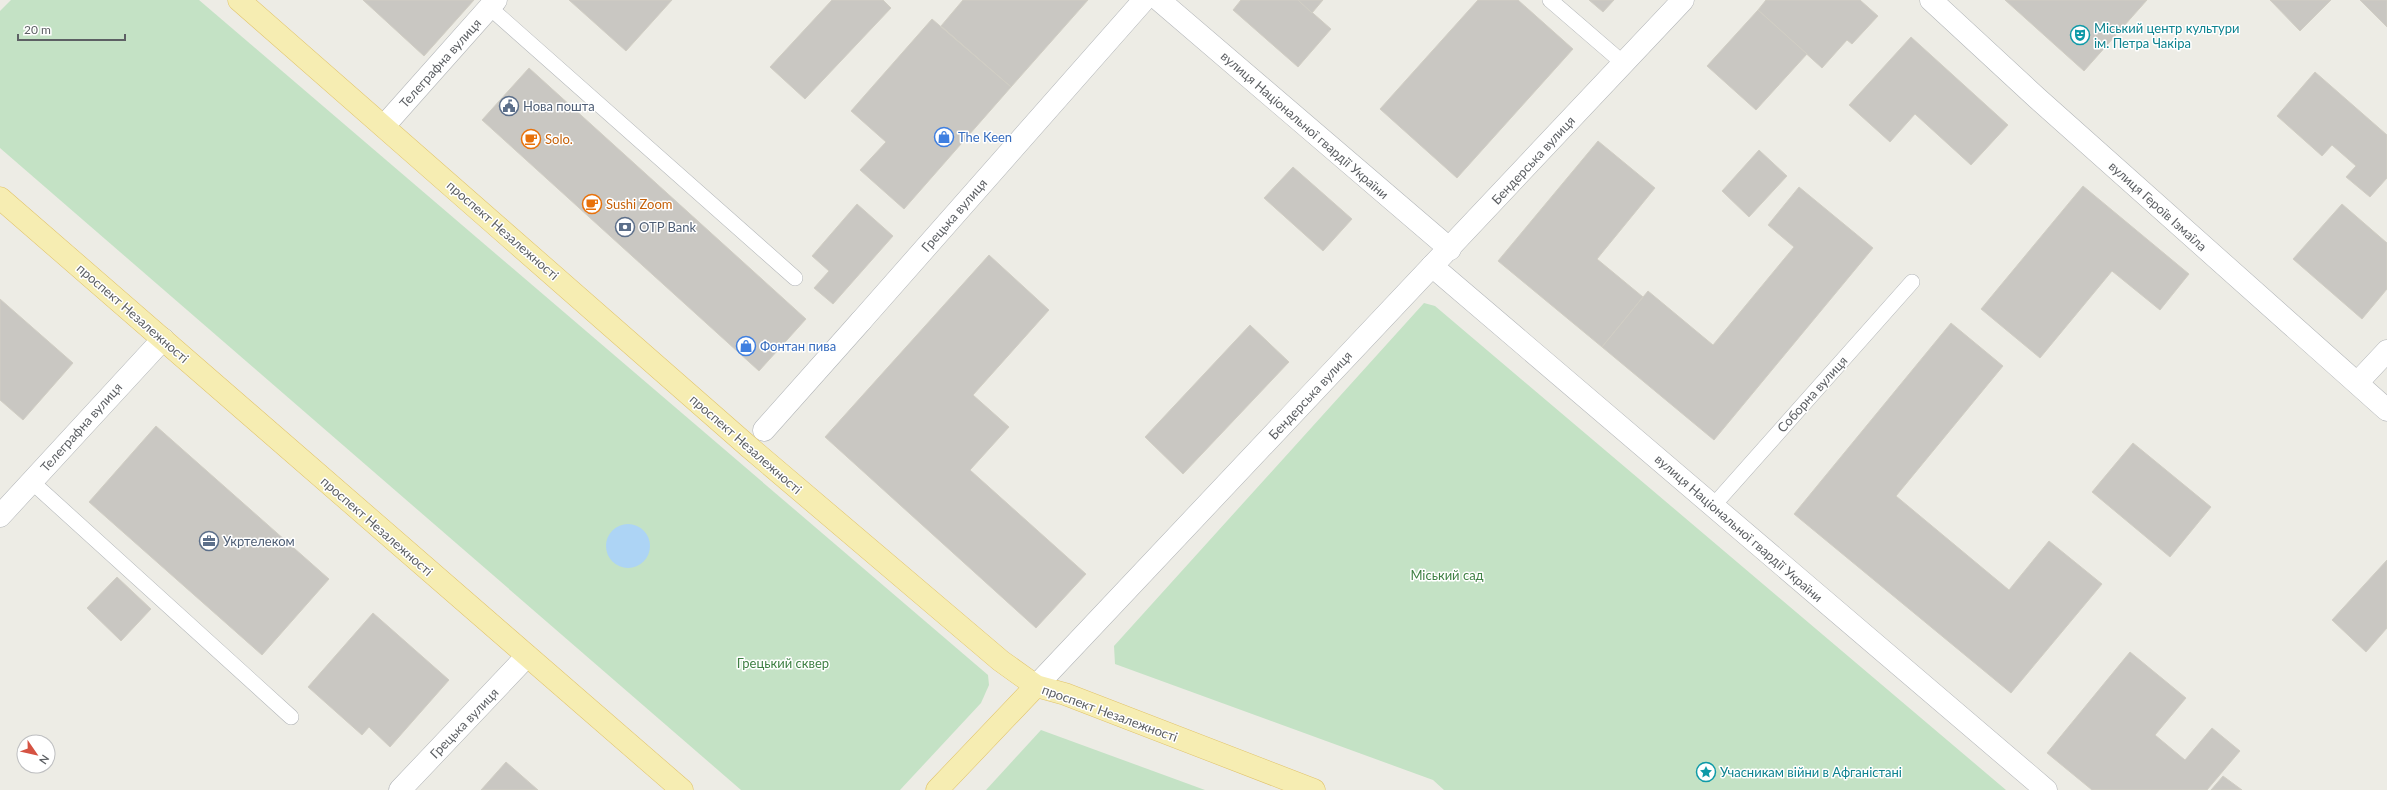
<svg xmlns="http://www.w3.org/2000/svg" width="2387" height="790" font-family="Lato,sans-serif">
	<rect width="100%" height="100%" fill="#edece5"/>
	<g fill="#c4e2c5">
		<polygon points="11,0 199,0 988,675 989,685 981,703 900,790 741,790 0,148 0,11"/>
		<polygon points="1424,303 1435,306 2006,790 1444,790 1433,780 1115,664 1114,646"/>
		<polygon points="1041,730 1205,790 986,790"/>
	</g>
	<circle fill="#add4f5" cx="628" cy="546" r="22"/>
	<g fill="#c9c7c2" stroke="#d1cec4">
		<polygon points="363,0 474,0 424,56"/>
		<polygon points="569,0 672,0 626,51"/>
		<polygon points="832,0 883,0 891,8 805,99 770,67"/>
		<polygon points="963,0 1088,0 1011,87 941,26"/>
		<polygon points="1241,0 1298,0 1331,29 1298,67 1233,10"/>
		<polygon points="1298,0 1323,0 1312,13"/>
		<polygon points="1478,0 1518,0 1573,49 1457,178 1380,109"/>
		<polygon points="1589,0 1614,0 1603,12"/>
		<polygon points="1766,0 1860,0 1878,16 1852,44 1847,40 1822,68 1758,10"/>
		<polygon points="2005,0 2147,0 2084,71"/>
		<polygon points="2270,0 2331,0 2300,31"/>
		<polygon points="2360,0 2387,0 2387,27"/>
		<polygon points="1758,10 1807,54 1756,110 1707,66"/>
		<polygon points="932,19 1011,87 904,209 860,170 886,142 851,111"/>
		<polygon points="1911,37 2008,125 1971,165 1915,114 1890,142 1849,105"/>
		<polygon points="529,68 806,319 759,371 482,120"/>
		<polygon points="2315,72 2387,135 2387,178 2370,197 2346,177 2356,166 2332,145 2322,156 2277,116"/>
		<polygon points="1598,141 1655,188 1597,259 1643,297 1602,347 1498,261"/>
		<polygon points="1759,150 1787,176 1749,217 1722,191"/>
		<polygon points="1293,167 1352,219 1323,251 1264,198"/>
		<polygon points="2083,186 2189,274 2160,310 2112,271 2040,358 1981,309"/>
		<polygon points="1799,187 1873,248 1714,440 1602,347 1648,291 1713,345 1794,247 1768,225"/>
		<polygon points="857,204 893,236 833,304 814,288 829,271 812,256"/>
		<polygon points="2342,204 2387,243 2387,289 2362,319 2293,259"/>
		<polygon points="989,255 1049,310 973,395 1009,427 970,470 1086,574 1036,628 825,437"/>
		<polygon points="0,299 73,363 23,420 0,400"/>
		<polygon points="1951,323 2003,366 1896,496 2009,590 2049,541 2102,584 2011,693 1794,514"/>
		<polygon points="1250,325 1289,362 1183,474 1145,437"/>
		<polygon points="156,426 329,579 262,655 89,502"/>
		<polygon points="2133,443 2211,507 2170,557 2092,492"/>
		<polygon points="2387,560 2387,628 2366,652 2332,620"/>
		<polygon points="117,577 151,609 121,641 87,608"/>
		<polygon points="373,613 449,680 390,747 369,727 362,735 308,687"/>
		<polygon points="2130,652 2186,698 2155,735 2185,760 2212,728 2240,751 2207,790 2092,790 2047,753"/>
		<polygon points="506,762 538,790 481,790"/>
		<polygon points="2223,776 2242,790 2211,790"/>
	</g>
	<g fill="none" stroke-linecap="round" stroke-linejoin="round">
		<g stroke="#b2b5b8" stroke-width="16">
			<g id="service">
				<polyline points="1550,0 1623,63"/>
				<polyline points="489,7 795,278"/>
				<polyline points="32,482 291,717"/>
				<polyline points="1713,506 1912,282"/>
			</g>
		</g>
		<g stroke="#b2b5b8" stroke-width="23">
			<polyline id="pedestrian" points="764,430 861,321"/>
		</g>
		<g stroke="#b2b5b8" stroke-width="23">
			<g id="minor">
				<polyline points="1159,0 1450,249"/>
				<polyline points="1931,0 2037,98 2387,410"/>
				<polyline points="384,126 496,0"/>
				<polyline points="1432,266 2046,790"/>
				<polyline points="861,321 1144,0"/>
				<polyline points="2358,382 2387,351"/>
				<polyline points="400,790 527,656"/>
			</g>
		</g>
		<g stroke="#b2b5b8" stroke-width="23">
			<g id="tertiary">
				<polyline points="0,516 163,339"/>
				<polyline points="1036,686 1683,0"/>
			</g>
		</g>
		<g stroke="#e1c36a" stroke-width="23">
			<g id="primary">
				<polyline points="239,0 749,447 1001,661 1036,686 1065,694 1314,790"/>
				<polyline points="0,198 682,790"/>
				<polyline points="937,790 1036,686"/>
			</g>
		</g>
		<use href="#service" stroke="#fff" stroke-width="15"/>
		<use href="#pedestrian" stroke="#fff" stroke-width="22"/>
		<use href="#minor" stroke="#fff" stroke-width="22"/>
		<use href="#tertiary" stroke="#fff" stroke-width="22"/>
		<use href="#primary" stroke="#f6edb2" stroke-width="22"/>
	</g>
	<defs>
		<g id="theatre-ring" transform="scale(1)"><circle r="9.5" fill="#fff" stroke="#0f9aa8" stroke-width="1.5"/><path d="M-5-5.5Q0-4 5-5.5V0Q5 5 0 6Q-5 5-5 0ZM-3.3-2.5H-1v1.5H-3.3ZM1-2.5H3.3v1.5H1ZM-2.8 1Q0 5.5 2.8 1Z" fill="#0f9aa8"/></g>
		<g id="civic-ring" transform="scale(1)"><circle r="9.5" fill="#fff" stroke="#5c6f8a" stroke-width="1.5"/><path d="M-.6-6.5H3V-4.5H.6V-3L4-1V1h2V6H-6V1h2V-1L-.6-3ZM-1.2 2.5V6h2.4V2.5Z" fill="#5c6f8a"/></g>
		<g id="shop-ring" transform="scale(1)"><circle r="9.5" fill="#fff" stroke="#3f7fe0" stroke-width="1.5"/><path d="M-5-2.5h2.3a2.7 3.5 0 0 1 5.4 0H5L5.5 6h-11ZM-1.5-2.5h3a1.5 2.3 0 0 0-3 0Z" fill="#3f7fe0"/></g>
		<g id="cafe-ring" transform="scale(1)"><circle r="9.5" fill="#fff" stroke="#e8710a" stroke-width="1.5"/><path d="M-5.5-4.5H6V0H3Q3 3.5 0 3.5H-2.5Q-5.5 3.5-5.5 0ZM3-3.2v2h1.7v-2ZM-6 4.5H4V6H-6Z" fill="#e8710a"/></g>
		<g id="bank-ring" transform="scale(1)"><circle r="9.5" fill="#fff" stroke="#5c6f8a" stroke-width="1.5"/><path d="M-6-4H6V4H-6ZM0-2.3a2.3 2.3 0 1 0 0 4.6a2.3 2.3 0 1 0 0-4.6Z" fill="#5c6f8a"/></g>
		<g id="office-ring" transform="scale(1)"><circle r="9.5" fill="#fff" stroke="#5c6f8a" stroke-width="1.5"/><path d="M-6-3h4V-5.5h4V-3h4V5H-6ZM-1-4.5V-3h2v-1.5ZM-6 0V1H6V0Z" fill="#5c6f8a"/></g>
		<g id="sight-ring" transform="scale(1)"><circle r="9.5" fill="#fff" stroke="#0f9aa8" stroke-width="1.5"/><path d="M0-6L1.8-2.2L6-1.7L2.9 1.2L3.7 5.4L0 3.3L-3.7 5.4L-2.9 1.2L-6-1.7L-1.8-2.2Z" fill="#0f9aa8"/></g>
	</defs>
	<g fill-rule="evenodd">
		<use href="#theatre-ring" x="2080" y="35"/>
		<use href="#civic-ring" x="509" y="106"/>
		<use href="#shop-ring" x="944" y="137"/>
		<use href="#cafe-ring" x="531" y="139"/>
		<use href="#cafe-ring" x="592" y="204"/>
		<use href="#bank-ring" x="625" y="227"/>
		<use href="#shop-ring" x="746" y="346"/>
		<use href="#office-ring" x="209" y="541"/>
		<use href="#sight-ring" x="1706" y="772"/>
	</g>
	<g text-anchor="middle" dominant-baseline="central" stroke-width="3" stroke-linejoin="round" paint-order="stroke">
		<g font-size="13" fill="#0d838f" stroke="#fff" text-anchor="start">
			<text x="2094" y="28">Міський центр культури<tspan x="2094" dy="15">ім. Петра Чакіра</tspan></text>
			<text x="1720" y="772">Учасникам війни в Афганістані</text>
		</g>
		<g font-size="13" fill="#5d6064" stroke="#fff">
			<text transform="translate(440 63) rotate(-48)">Телеграфна вулиця</text>
			<text transform="translate(1305 125) rotate(41)">вулиця Національної гвардії України</text>
			<text transform="translate(1533 160) rotate(-47)">Бендерська вулиця</text>
			<text transform="translate(2158 206) rotate(42)">вулиця Героїв Ізмаїла</text>
			<text transform="translate(954 215) rotate(-49)">Грецька вулиця</text>
			<text transform="translate(503 230) rotate(41)">проспект Незалежності</text>
			<text transform="translate(133 313) rotate(41)">проспект Незалежності</text>
			<text transform="translate(1812 394) rotate(-48)">Соборна вулиця</text>
			<text transform="translate(1310 395) rotate(-47)">Бендерська вулиця</text>
			<text transform="translate(81 427) rotate(-48)">Телеграфна вулиця</text>
			<text transform="translate(746 444) rotate(41)">проспект Незалежності</text>
			<text transform="translate(377 526) rotate(41)">проспект Незалежності</text>
			<text transform="translate(1739 528) rotate(41)">вулиця Національної гвардії України</text>
			<text transform="translate(1110 713) rotate(20)">проспект Незалежності</text>
			<text transform="translate(464 723) rotate(-46)">Грецька вулиця</text>
		</g>
		<g font-size="13" fill="#4e5e75" stroke="#fff" text-anchor="start">
			<text x="523" y="106">Нова пошта</text>
			<text x="639" y="227">OTP Bank</text>
			<text x="223" y="541">Укртелеком</text>
		</g>
		<g font-size="13" fill="#366cbe" stroke="#fff" text-anchor="start">
			<text x="958" y="137">The Keen</text>
			<text x="760" y="346">Фонтан пива</text>
		</g>
		<g font-size="13" fill="#c56008" stroke="#fff" text-anchor="start">
			<text x="545" y="139">Solo.</text>
			<text x="606" y="204">Sushi Zoom</text>
		</g>
		<g font-size="13" fill="#3f8044" stroke="#fff">
			<text x="1447" y="575">Міський сад</text>
			<text x="783" y="663">Грецький сквер</text>
		</g>
	</g>
	<g transform="translate(36 754) rotate(124)"><circle r="19" fill="#ffffff" stroke="#bebfc1"/>
	<path d="M0-3L7 15L0 10L-7 15Z" fill="#d55343"/>
	<text y="-6" font-size="11" font-weight="bold" text-anchor="middle" fill="#5d6064">N</text>
	</g>
	<path d="M18 34v6h107v-6" fill="none" stroke="#5d6064" stroke-width="2"/>
	<text x="24" y="34" font-size="12" fill="#5d6064" stroke="#ffffff" stroke-width="3" paint-order="stroke">20 m</text>
</svg>
